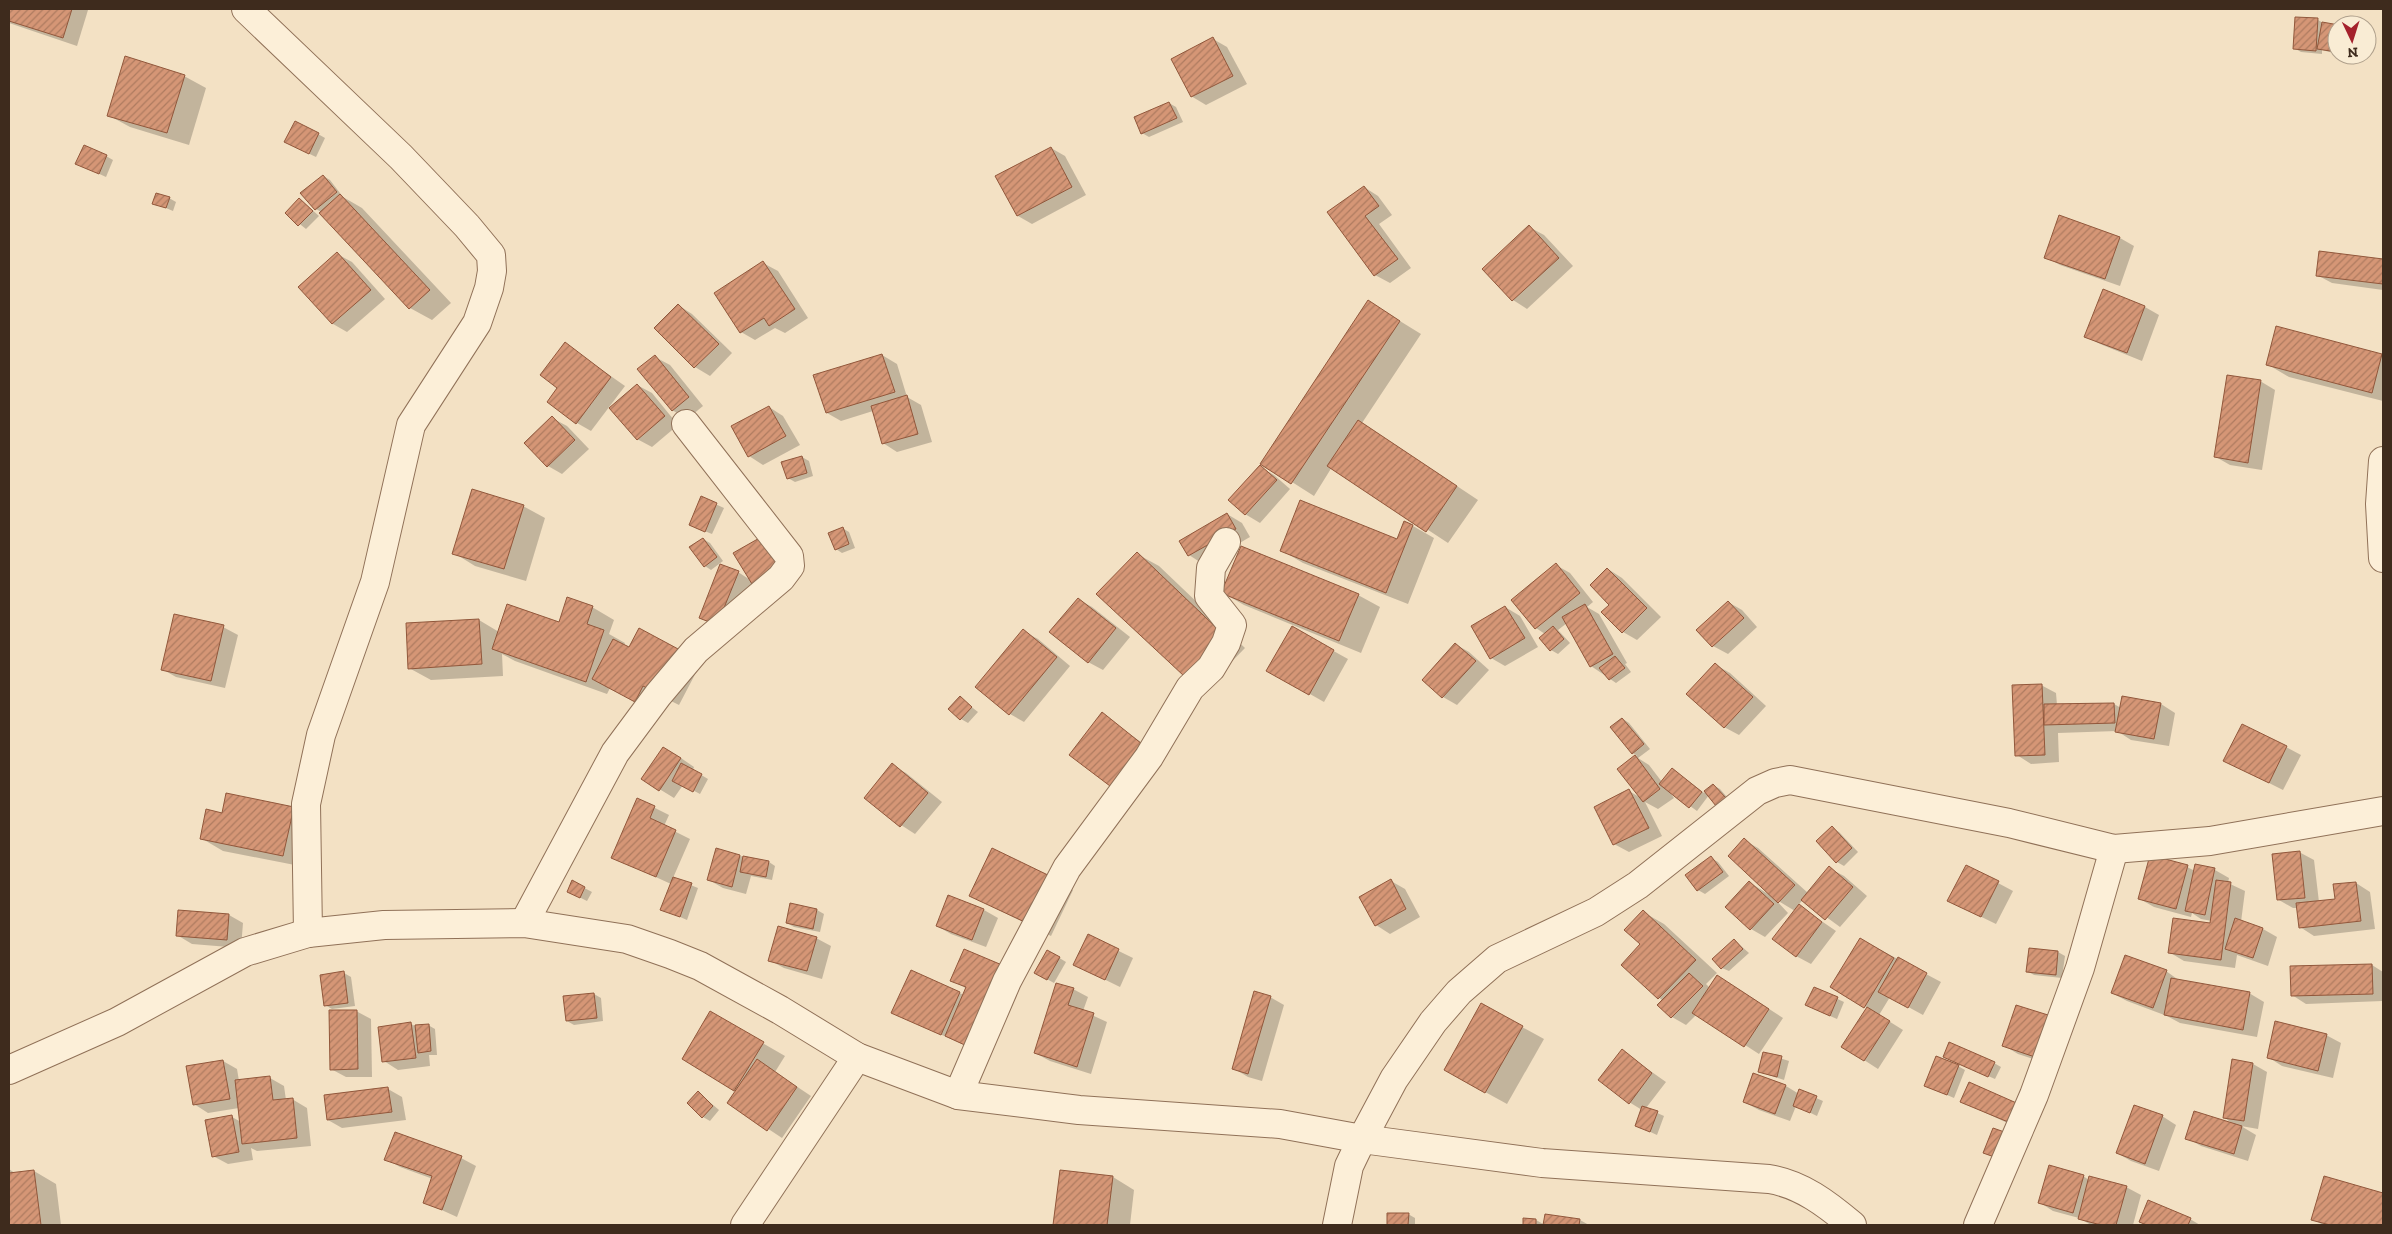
<svg xmlns="http://www.w3.org/2000/svg" width="2392" height="1234" font-family="'Zilla Slab',serif">
	<defs>
		<pattern id="building-hatch" width="6" height="6" patternUnits="userSpaceOnUse" patternTransform="scale(1.25)"><rect width="6" height="6" fill="#d59676"/><path d="M-1 1l2-2M0 6l6-6M5 7l2-2" fill="none" stroke="#ae7b60"/></pattern>
	</defs>
	<rect width="100%" height="100%" fill="#f3e1c4"/>
	<g fill="#0003">
		<polygon points="9,9 85,9 88,10 77,46 9,23"/>
		<polygon points="2318,20 2325,24 2337,26 2337,54 2322,50 2322,54 2301,52 2294,48"/>
		<polygon points="1213,39 1227,47 1247,84 1206,105 1191,96"/>
		<polygon points="184,76 206,88 189,145 130,127 108,115"/>
		<polygon points="1169,103 1176,107 1183,122 1149,137 1142,133"/>
		<polygon points="318,134 325,138 316,157 293,146"/>
		<polygon points="1051,148 1065,156 1086,195 1032,224 1018,216"/>
		<polygon points="106,156 113,160 106,177 84,167"/>
		<polygon points="323,176 330,180 343,197 362,208 451,303 432,320 410,308 321,212 316,209"/>
		<polygon points="1364,187 1378,196 1392,215 1379,224 1411,268 1390,283 1375,275 1329,212"/>
		<polygon points="169,198 176,202 173,211 154,203"/>
		<polygon points="300,199 319,216 306,229 286,213"/>
		<polygon points="1529,227 1544,235 1573,266 1527,309 1513,300"/>
		<polygon points="2120,238 2134,246 2120,286 2060,265 2046,257"/>
		<polygon points="2320,253 2383,261 2383,290 2332,283 2317,275"/>
		<polygon points="337,254 352,262 385,299 347,332 333,324 300,287"/>
		<polygon points="763,263 778,271 808,318 785,333 775,328 755,340 741,332"/>
		<polygon points="2103,291 2145,307 2159,315 2142,361 2100,344 2085,336"/>
		<polygon points="1369,302 1421,334 1362,423 1478,500 1448,543 1332,467 1314,496 1262,463"/>
		<polygon points="678,305 692,314 732,353 710,376 695,367 655,328"/>
		<polygon points="565,344 625,386 591,431 577,423 559,388"/>
		<polygon points="882,355 897,364 907,397 921,405 932,442 897,452 883,443 873,411 841,421 827,413"/>
		<polygon points="2381,355 2383,356 2383,401 2289,377 2267,364"/>
		<polygon points="655,357 670,365 703,406 687,419 672,410"/>
		<polygon points="2260,381 2275,390 2262,470 2230,465 2216,457"/>
		<polygon points="637,385 652,393 678,425 652,447 637,439"/>
		<polygon points="769,407 783,416 800,445 763,465 749,456"/>
		<polygon points="552,418 567,426 589,449 562,474 548,466"/>
		<polygon points="802,457 809,461 813,476 795,482 788,478"/>
		<polygon points="1260,467 1274,475 1290,489 1260,523 1245,514"/>
		<polygon points="702,498 724,508 712,534 697,528"/>
		<polygon points="523,506 545,518 526,581 475,566 454,553"/>
		<polygon points="1227,514 1242,523 1250,537 1203,564 1189,555"/>
		<polygon points="1413,526 1434,538 1408,604 1303,563 1281,550 1398,540"/>
		<polygon points="842,528 849,532 855,548 842,553 836,549"/>
		<polygon points="703,539 710,543 723,561 711,570 705,566"/>
		<polygon points="1137,554 1159,566 1245,648 1206,688"/>
		<polygon points="1556,565 1570,573 1593,602 1587,607 1599,614 1627,663 1625,664 1631,672 1616,683 1591,666 1567,623 1558,630 1570,643 1558,654 1551,650 1545,634 1536,628"/>
		<polygon points="1608,569 1622,578 1661,617 1637,640 1623,632 1611,605"/>
		<polygon points="738,572 767,591 752,582 732,632 700,617"/>
		<polygon points="1223,593 1358,595 1380,607 1361,653 1244,605"/>
		<polygon points="1078,599 1092,607 1130,637 1103,670 1088,662"/>
		<polygon points="1728,602 1742,610 1757,627 1728,654 1713,646"/>
		<polygon points="592,607 614,620 609,634 625,643 624,646 701,663 679,705 665,698 657,713 610,688 607,694 515,661 502,654 503,676 431,680 409,668 479,620 499,632 560,624"/>
		<polygon points="1505,607 1520,616 1538,647 1505,666 1491,658"/>
		<polygon points="223,627 238,635 225,688 176,677 162,669"/>
		<polygon points="1292,628 1348,659 1324,702 1268,670"/>
		<polygon points="1023,631 1038,639 1070,666 1024,722 1010,714"/>
		<polygon points="1455,644 1469,652 1489,670 1457,705 1443,697 1423,679"/>
		<polygon points="1716,665 1730,673 1766,706 1739,735 1724,727"/>
		<polygon points="2041,685 2056,693 2057,705 2114,704 2121,708 2161,704 2175,713 2169,746 2131,740 2117,731 2058,733 2059,762 2031,764 2017,755"/>
		<polygon points="960,698 978,712 968,723 961,719"/>
		<polygon points="1102,714 1156,753 1125,793 1110,785"/>
		<polygon points="1623,719 1629,723 1650,749 1638,758 1649,765 1662,782 1673,769 1704,793 1713,785 1720,789 1732,803 1709,795 1697,811 1669,791 1674,798 1658,809 1645,802 1662,836 1629,852 1614,844 1629,791 1641,798 1619,769 1637,756 1633,753"/>
		<polygon points="2286,747 2301,755 2283,790 2225,761"/>
		<polygon points="678,756 694,767 693,770 708,779 700,794 683,785 674,798 643,779"/>
		<polygon points="892,765 906,773 942,802 915,834 901,825"/>
		<polygon points="637,799 669,815 664,826 690,839 673,878 698,888 687,920 662,909 671,884 612,857"/>
		<polygon points="293,808 305,867 223,851 201,838 223,814"/>
		<polygon points="1832,828 1839,832 1858,852 1844,866 1837,862"/>
		<polygon points="1744,840 1758,848 1808,893 1829,868 1844,876 1867,896 1840,927 1803,900 1798,905 1836,931 1811,964 1796,956 1795,911 1775,899 1788,913 1765,937 1751,929 1727,907 1749,882 1768,894"/>
		<polygon points="2299,852 2314,860 2319,902 2337,900 2356,883 2370,892 2375,929 2314,936 2300,927 2298,908 2293,908 2279,900"/>
		<polygon points="740,856 769,862 775,866 772,880 751,876 746,894 723,888 709,880"/>
		<polygon points="1711,858 1718,862 1729,876 1705,894 1698,890"/>
		<polygon points="1966,866 2013,891 1996,924 1963,908"/>
		<polygon points="2196,866 2215,870 2229,878 2228,883 2245,891 2241,922 2263,929 2277,937 2268,966 2237,955 2235,968 2184,961 2169,952 2211,925 2212,921 2201,919 2192,913 2191,917 2154,907 2140,899 2187,867 2195,871"/>
		<polygon points="1052,878 1073,890 1051,936 971,896"/>
		<polygon points="1391,881 1405,889 1420,917 1390,934 1376,925"/>
		<polygon points="573,882 592,892 587,901 575,895"/>
		<polygon points="817,910 824,914 820,932 794,927 787,923"/>
		<polygon points="984,910 998,918 986,947 951,934 937,926"/>
		<polygon points="1643,912 1664,924 1717,973 1706,984 1710,988 1732,985 1783,1018 1759,1054 1697,1014 1686,1025 1672,1017 1663,1001 1622,965 1641,944"/>
		<polygon points="229,915 243,923 241,948 192,944 177,935"/>
		<polygon points="1088,936 1133,958 1120,987 1075,965"/>
		<polygon points="816,938 831,946 822,979 784,968 769,960"/>
		<polygon points="1860,939 1941,982 1923,1015 1890,997 1879,1015 1903,1030 1878,1069 1864,1060 1868,1008 1832,987"/>
		<polygon points="1734,940 1749,953 1729,971 1722,968"/>
		<polygon points="2030,949 2058,952 2065,956 2062,978 2034,975 2027,971"/>
		<polygon points="964,950 982,1053 893,1013 911,971 964,995 967,989 952,980"/>
		<polygon points="1048,951 1066,962 1054,983 1036,973"/>
		<polygon points="2372,965 2383,972 2383,1001 2306,1004 2292,995"/>
		<polygon points="2166,971 2180,981 2249,993 2264,1002 2257,1037 2180,1023 2167,1016 2127,1001 2112,993"/>
		<polygon points="344,973 351,977 355,1006 332,1009 325,1005"/>
		<polygon points="1814,988 1844,1002 1837,1019 1814,1009"/>
		<polygon points="1073,989 1088,997 1083,1011 1107,1022 1091,1074 1050,1061 1035,1053"/>
		<polygon points="594,994 601,998 603,1021 574,1025 567,1021"/>
		<polygon points="1270,997 1284,1005 1262,1081 1248,1077 1233,1068"/>
		<polygon points="2016,1006 2048,1016 2049,1064 2018,1054 2003,1045"/>
		<polygon points="356,1011 371,1019 372,1077 346,1077 331,1069"/>
		<polygon points="711,1013 785,1056 775,1072 811,1096 782,1138 729,1103 737,1091 683,1059"/>
		<polygon points="411,1024 415,1026 428,1025 435,1029 437,1055 429,1055 430,1066 398,1070 384,1061"/>
		<polygon points="1522,1027 1544,1039 1507,1104 1467,1082"/>
		<polygon points="2326,1035 2341,1043 2333,1078 2282,1066 2268,1057"/>
		<polygon points="1622,1051 1666,1082 1646,1108 1664,1116 1657,1135 1637,1126 1642,1110 1629,1102"/>
		<polygon points="1764,1053 1789,1061 1784,1080 1760,1072"/>
		<polygon points="1951,1060 1994,1063 2001,1067 1995,1079"/>
		<polygon points="223,1061 237,1069 239,1081 270,1078 284,1086 286,1100 292,1099 307,1108 311,1146 257,1151 251,1148 253,1160 228,1164 213,1156 232,1117 241,1122 239,1108 208,1113 194,1104"/>
		<polygon points="2253,1064 2267,1072 2258,1129 2241,1126 2256,1135 2248,1161 2201,1146 2187,1138 2234,1125 2224,1117"/>
		<polygon points="1958,1066 1965,1070 1954,1098 1926,1086"/>
		<polygon points="1969,1084 2027,1132 1962,1102"/>
		<polygon points="1786,1086 1799,1094 1800,1091 1823,1101 1817,1116 1796,1106 1790,1121 1759,1110 1744,1102"/>
		<polygon points="388,1089 402,1097 406,1120 342,1128 328,1120"/>
		<polygon points="699,1093 719,1110 710,1121 703,1117"/>
		<polygon points="2162,1116 2176,1125 2159,1171 2131,1161 2117,1153"/>
		<polygon points="461,1158 476,1166 457,1217 424,1202 433,1179 400,1167 386,1159"/>
		<polygon points="9,1169 16,1174 34,1171 56,1184 61,1225 9,1225"/>
		<polygon points="1061,1171 1113,1177 1134,1190 1130,1225 1055,1225"/>
		<polygon points="2083,1176 2089,1180 2126,1187 2141,1195 2133,1225 2091,1225 2079,1218 2053,1211 2039,1202"/>
		<polygon points="2325,1177 2383,1194 2383,1225 2323,1225 2313,1219"/>
		<polygon points="1388,1214 1408,1214 1415,1218 1415,1225 1388,1225"/>
		<polygon points="2190,1219 2200,1225 2147,1225 2140,1221"/>
		<polygon points="1524,1220 1536,1220 1545,1225 1580,1220 1589,1225 1524,1225"/>
	</g>
	<g fill="url(#building-hatch)" stroke="#91573b">
		<polygon points="9,9 72,9 63,38 9,21"/>
		<polygon points="2295,17 2318,18 2316,51 2293,49"/>
		<polygon points="2322,22 2339,25 2337,25 2337,52 2317,49"/>
		<polygon points="1213,37 1233,76 1191,97 1171,59"/>
		<polygon points="125,56 185,75 167,133 107,116"/>
		<polygon points="1169,102 1177,118 1141,134 1134,117"/>
		<polygon points="295,121 319,133 309,154 284,142"/>
		<polygon points="84,145 107,155 99,174 75,164"/>
		<polygon points="1051,147 1072,187 1017,216 995,176"/>
		<polygon points="323,175 337,192 315,210 300,193"/>
		<polygon points="1364,186 1379,206 1365,216 1398,259 1374,276 1327,212"/>
		<polygon points="156,193 170,197 166,208 152,204"/>
		<polygon points="340,194 430,290 409,309 319,213"/>
		<polygon points="299,198 313,211 298,226 285,213"/>
		<polygon points="2059,215 2120,237 2105,279 2044,258"/>
		<polygon points="1529,225 1559,258 1512,301 1482,269"/>
		<polygon points="2319,251 2383,259 2383,284 2316,276"/>
		<polygon points="337,252 371,290 332,324 298,287"/>
		<polygon points="763,261 795,309 769,326 764,318 740,333 714,293"/>
		<polygon points="2103,289 2145,306 2127,353 2084,337"/>
		<polygon points="1368,300 1400,321 1291,484 1260,464"/>
		<polygon points="678,304 719,344 694,368 654,328"/>
		<polygon points="2276,326 2382,354 2372,393 2266,365"/>
		<polygon points="565,342 611,377 576,424 547,402 557,388 540,375"/>
		<polygon points="882,354 895,392 826,413 813,375"/>
		<polygon points="655,355 689,397 672,411 637,369"/>
		<polygon points="2227,375 2261,380 2248,463 2214,457"/>
		<polygon points="637,384 665,416 637,440 609,408"/>
		<polygon points="907,395 918,434 882,444 871,406"/>
		<polygon points="769,406 786,436 748,457 731,426"/>
		<polygon points="552,416 575,440 547,467 524,443"/>
		<polygon points="1358,420 1457,486 1426,532 1327,466"/>
		<polygon points="802,456 807,473 787,479 781,462"/>
		<polygon points="1260,465 1277,480 1245,515 1228,500"/>
		<polygon points="472,489 524,505 504,569 452,554"/>
		<polygon points="701,496 717,503 705,532 689,525"/>
		<polygon points="1300,500 1397,539 1404,521 1413,525 1386,593 1280,551"/>
		<polygon points="1227,513 1236,529 1188,556 1179,541"/>
		<polygon points="843,527 849,544 835,550 828,533"/>
		<polygon points="763,536 781,566 752,584 733,553"/>
		<polygon points="703,538 717,557 704,567 689,547"/>
		<polygon points="1241,546 1359,594 1339,641 1221,593"/>
		<polygon points="1137,552 1224,635 1184,676 1096,594"/>
		<polygon points="1556,563 1580,593 1535,629 1511,600"/>
		<polygon points="720,564 739,571 717,625 699,618"/>
		<polygon points="1607,568 1647,608 1622,633 1601,612 1609,605 1590,585"/>
		<polygon points="567,597 593,606 587,624 604,630 586,682 492,649 507,604 559,622"/>
		<polygon points="1078,598 1116,628 1088,663 1049,632"/>
		<polygon points="1728,601 1744,618 1712,647 1696,630"/>
		<polygon points="1585,604 1613,654 1590,667 1562,617"/>
		<polygon points="1505,606 1525,638 1490,659 1471,626"/>
		<polygon points="174,614 224,625 211,681 161,670"/>
		<polygon points="479,619 482,664 408,669 406,623"/>
		<polygon points="1292,626 1334,650 1309,695 1266,671"/>
		<polygon points="1553,626 1564,639 1550,651 1539,638"/>
		<polygon points="639,628 680,650 657,693 643,686 635,702 592,679 613,639 629,647"/>
		<polygon points="1023,629 1057,657 1009,715 975,687"/>
		<polygon points="1455,643 1476,661 1442,698 1422,680"/>
		<polygon points="1615,656 1625,668 1609,680 1599,668"/>
		<polygon points="1715,663 1753,697 1724,728 1686,694"/>
		<polygon points="2042,684 2045,755 2015,756 2012,685"/>
		<polygon points="960,696 972,707 960,720 948,709"/>
		<polygon points="2122,696 2161,703 2154,739 2115,732"/>
		<polygon points="2114,703 2115,723 2044,725 2044,704"/>
		<polygon points="1102,712 1142,744 1110,786 1069,755"/>
		<polygon points="1622,718 1644,744 1632,754 1610,727"/>
		<polygon points="2242,724 2287,746 2269,783 2223,761"/>
		<polygon points="663,747 681,758 659,791 641,779"/>
		<polygon points="1635,755 1660,789 1643,802 1617,769"/>
		<polygon points="681,763 702,774 693,792 672,781"/>
		<polygon points="892,763 928,793 900,827 864,798"/>
		<polygon points="1672,768 1702,792 1689,808 1659,784"/>
		<polygon points="1713,784 1726,798 1716,806 1704,791"/>
		<polygon points="1629,789 1649,828 1613,845 1594,807"/>
		<polygon points="226,793 294,807 283,856 200,839 206,809 222,813"/>
		<polygon points="637,798 655,806 650,818 676,830 656,877 611,858"/>
		<polygon points="1832,826 1852,848 1836,863 1816,841"/>
		<polygon points="1744,838 1795,885 1778,903 1728,856"/>
		<polygon points="716,848 740,855 732,887 707,880"/>
		<polygon points="992,848 1052,877 1029,924 969,896"/>
		<polygon points="2300,851 2305,898 2277,900 2272,854"/>
		<polygon points="2150,855 2188,865 2176,909 2138,899"/>
		<polygon points="743,856 769,861 766,877 740,872"/>
		<polygon points="1711,856 1723,872 1697,891 1685,875"/>
		<polygon points="2195,864 2215,868 2205,915 2185,911"/>
		<polygon points="1966,865 1999,881 1981,917 1947,901"/>
		<polygon points="1829,866 1853,887 1825,920 1801,900"/>
		<polygon points="673,877 692,883 680,917 660,910"/>
		<polygon points="1391,879 1406,909 1375,926 1359,897"/>
		<polygon points="572,880 585,887 580,898 567,892"/>
		<polygon points="2216,880 2231,882 2221,960 2168,953 2173,918 2210,923"/>
		<polygon points="1749,881 1774,904 1750,930 1725,907"/>
		<polygon points="2356,882 2361,921 2299,928 2296,903 2335,899 2333,884"/>
		<polygon points="948,895 984,909 972,940 936,926"/>
		<polygon points="790,903 817,909 813,929 786,923"/>
		<polygon points="1799,904 1822,922 1796,957 1772,939"/>
		<polygon points="178,910 229,914 227,940 176,936"/>
		<polygon points="1643,910 1696,960 1658,999 1621,965 1640,944 1624,930"/>
		<polygon points="2235,918 2263,928 2253,958 2225,949"/>
		<polygon points="778,926 817,937 807,971 768,961"/>
		<polygon points="1088,934 1119,949 1105,980 1073,965"/>
		<polygon points="1860,938 1894,958 1864,1008 1830,987"/>
		<polygon points="1734,939 1743,949 1721,969 1712,959"/>
		<polygon points="2029,948 2058,951 2056,975 2026,972"/>
		<polygon points="964,949 1002,965 967,1046 945,1036 966,987 950,981"/>
		<polygon points="1047,950 1060,957 1047,980 1034,973"/>
		<polygon points="2125,955 2167,970 2153,1008 2111,993"/>
		<polygon points="1898,957 1927,973 1908,1008 1878,992"/>
		<polygon points="2372,964 2373,994 2291,996 2290,966"/>
		<polygon points="911,970 960,992 941,1035 891,1013"/>
		<polygon points="344,971 348,1003 324,1006 320,975"/>
		<polygon points="1689,973 1703,986 1671,1018 1657,1005"/>
		<polygon points="1717,975 1769,1009 1744,1047 1692,1013"/>
		<polygon points="2171,978 2250,992 2243,1030 2164,1015"/>
		<polygon points="1056,983 1074,988 1068,1005 1094,1013 1077,1067 1034,1053"/>
		<polygon points="1814,987 1838,997 1830,1016 1805,1005"/>
		<polygon points="1254,991 1271,996 1248,1074 1232,1069"/>
		<polygon points="594,993 597,1018 566,1021 563,996"/>
		<polygon points="1481,1003 1523,1026 1485,1093 1444,1070"/>
		<polygon points="2016,1005 2048,1015 2035,1057 2002,1046"/>
		<polygon points="1867,1007 1890,1021 1864,1061 1841,1047"/>
		<polygon points="329,1010 357,1010 358,1069 330,1070"/>
		<polygon points="710,1011 764,1042 734,1091 682,1059"/>
		<polygon points="2275,1021 2327,1034 2318,1071 2267,1058"/>
		<polygon points="411,1022 416,1058 382,1062 378,1027"/>
		<polygon points="429,1024 431,1051 418,1053 415,1025"/>
		<polygon points="1949,1042 1995,1062 1988,1077 1943,1057"/>
		<polygon points="1622,1049 1652,1073 1629,1104 1598,1080"/>
		<polygon points="1763,1052 1782,1056 1777,1077 1758,1072"/>
		<polygon points="1936,1056 1959,1065 1947,1095 1924,1086"/>
		<polygon points="757,1059 797,1087 767,1131 727,1103"/>
		<polygon points="2232,1059 2253,1063 2244,1121 2223,1118"/>
		<polygon points="223,1060 230,1099 193,1105 186,1066"/>
		<polygon points="1753,1073 1786,1085 1775,1114 1743,1102"/>
		<polygon points="270,1076 273,1100 293,1098 297,1138 242,1144 235,1080"/>
		<polygon points="1969,1082 2021,1105 2013,1124 1960,1102"/>
		<polygon points="388,1087 392,1112 327,1120 324,1095"/>
		<polygon points="1799,1089 1817,1096 1810,1113 1793,1106"/>
		<polygon points="698,1091 713,1106 702,1118 687,1103"/>
		<polygon points="2134,1105 2163,1115 2145,1164 2116,1153"/>
		<polygon points="1642,1106 1658,1111 1650,1132 1635,1126"/>
		<polygon points="2194,1111 2242,1126 2234,1154 2185,1139"/>
		<polygon points="232,1115 239,1152 212,1157 205,1120"/>
		<polygon points="1993,1128 2013,1135 2003,1160 1983,1153"/>
		<polygon points="395,1132 462,1156 442,1210 423,1203 432,1176 384,1160"/>
		<polygon points="2049,1165 2084,1175 2073,1213 2038,1203"/>
		<polygon points="34,1170 41,1225 9,1225 9,1173"/>
		<polygon points="1060,1170 1113,1176 1107,1225 1053,1225"/>
		<polygon points="2089,1176 2127,1186 2116,1225 2101,1225 2078,1219"/>
		<polygon points="2324,1176 2383,1193 2383,1225 2330,1225 2311,1220"/>
		<polygon points="2148,1200 2191,1218 2188,1225 2147,1225 2139,1222"/>
		<polygon points="1387,1213 1409,1213 1408,1225 1387,1225"/>
		<polygon points="1545,1214 1580,1219 1579,1225 1543,1225"/>
		<polygon points="1523,1218 1536,1219 1536,1225 1523,1225"/>
	</g>
	<g fill="none" stroke-linecap="round" stroke-linejoin="round">
		<g stroke="#907158" stroke-width="30">
			<g id="minor">
				<polyline points="246,9 401,157 467,226 491,255 492,271 489,288 477,323 411,425 375,582 321,735 306,804 308,933"/>
				<polyline points="2383,461 2380,504 2383,558"/>
				<polyline points="524,923 615,753 658,695 696,650 781,578 790,566 789,556 686,424"/>
				<path d="M9,1070L117,1022L245,952L308,933L384,925L524,923L627,939L670,954L700,966L780,1010L857,1057L958,1095L1079,1110L1280,1124L1362,1139L1542,1163L1769,1179C1801,1184 1827,1204 1852,1225"/>
				<polyline points="958,1095 1007,981 1067,868 1149,757 1190,688 1211,668 1226,643 1232,625 1209,596 1211,568 1226,542"/>
				<polyline points="745,1225 857,1057"/>
				<polyline points="1337,1225 1349,1166 1362,1139 1394,1079 1433,1022 1459,992 1497,959 1596,912 1638,885 1757,791 1775,783 1790,780 2009,823 2114,849 2210,841 2383,811"/>
				<polyline points="1978,1225 2034,1095 2080,968 2114,849"/>
			</g>
		</g>
		<use href="#minor" stroke="#fcefd8" stroke-width="28"/>
	</g>
	<rect width="2392" height="1234" fill="none" stroke="#3e2b1d" stroke-width="20"/>
	<g transform="translate(2352 40) rotate(176)"><circle r="24" fill="#f9ecd4" stroke="#ae9f8b"/>
	<path d="M0-4L9 19L0 12L-9 19Z" fill="#a5212c"/>
	<text y="-8" font-size="14" font-weight="bold" text-anchor="middle" fill="#3e2b1d">N</text>
	</g>
</svg>
